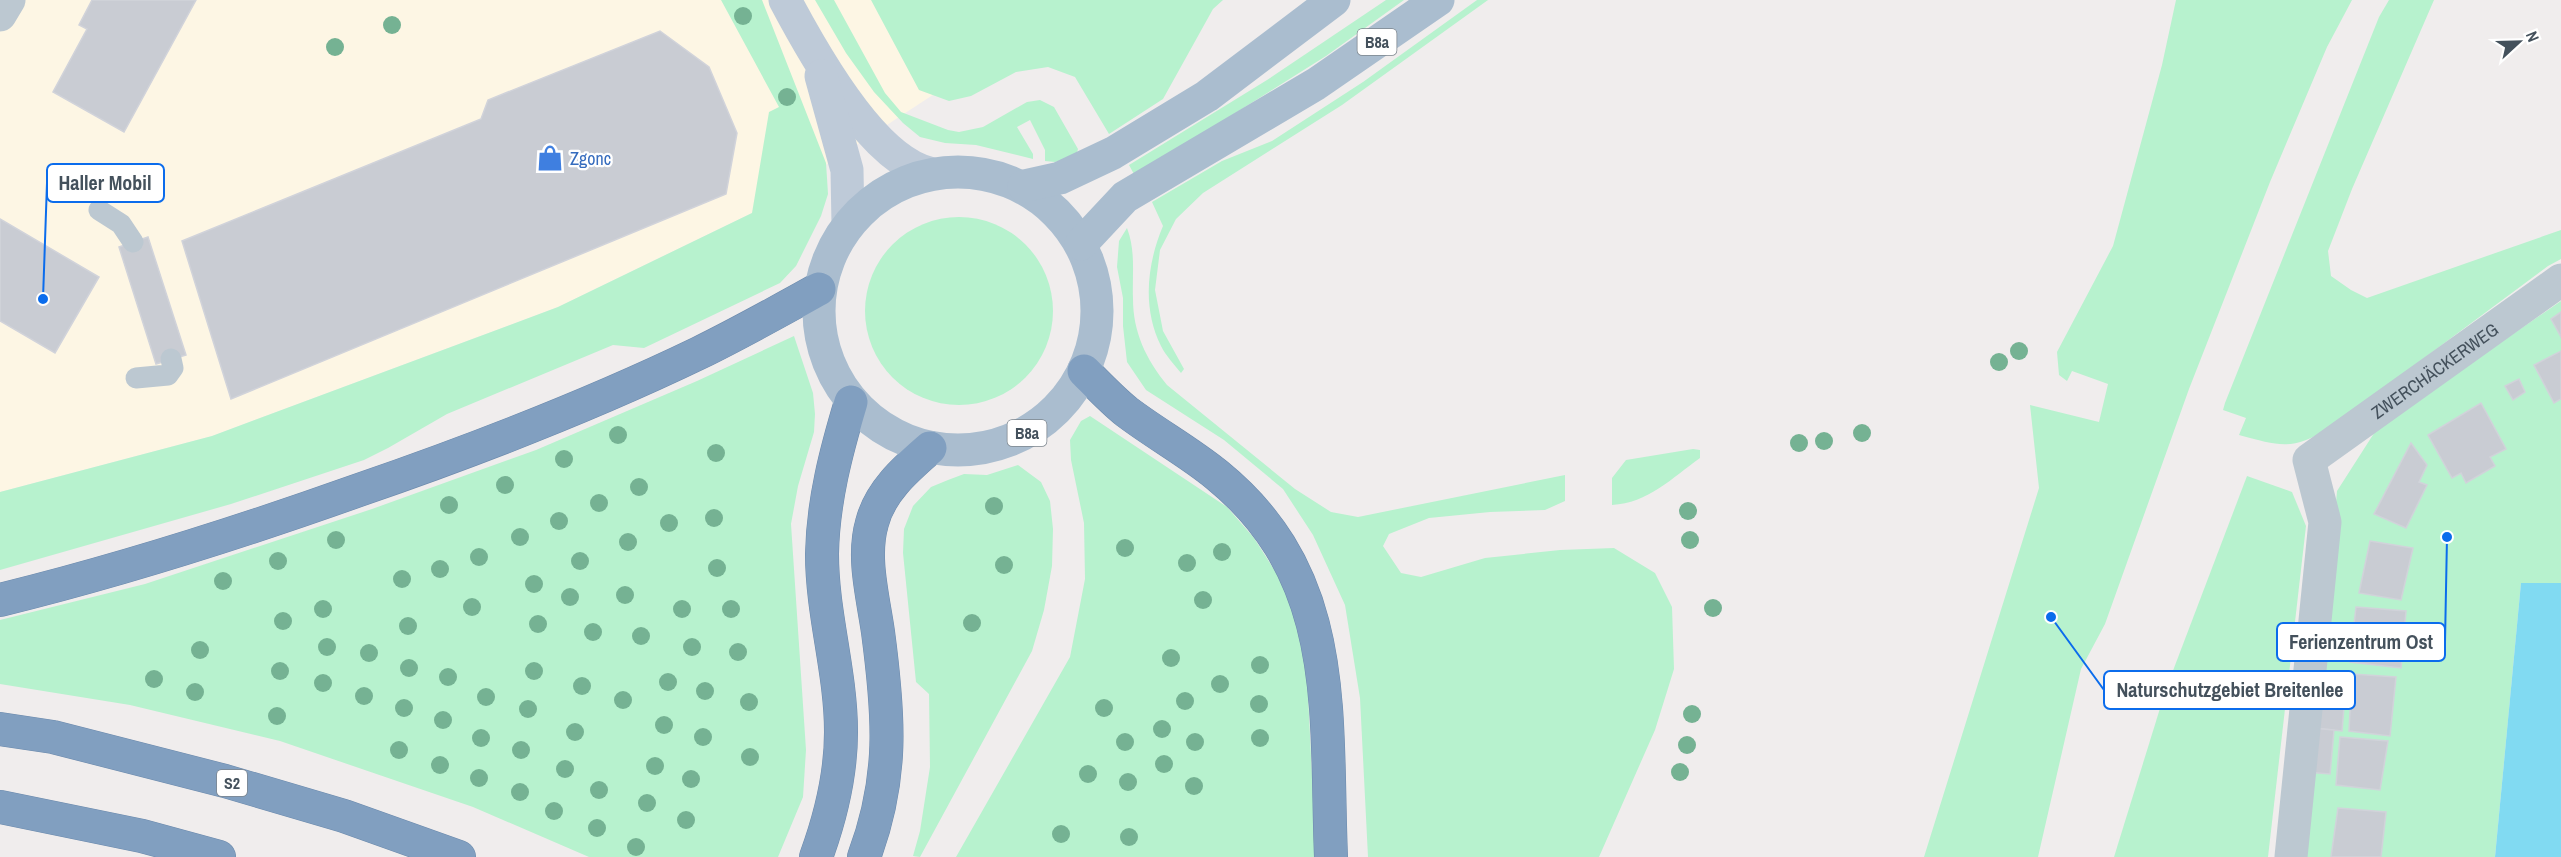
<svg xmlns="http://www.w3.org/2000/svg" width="2561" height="857" font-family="'Archivo Narrow',sans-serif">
	<rect width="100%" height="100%" fill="#f0eded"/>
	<polygon fill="#fdf6e4" points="0,0 1072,0 1014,42 752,213 558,307 212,436 0,492"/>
	<g fill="#b7f2ce">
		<polygon points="721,0 762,0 826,163 827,178 828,194 821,216 796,266 780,283 644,348 613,345 447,414 388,448 364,460 231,504 0,570 0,492 212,436 558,307 752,213 769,112 779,107"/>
		<polygon points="815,0 834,0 885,93 901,112 948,130 959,132 983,127 1027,102 1040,100 1054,107 1078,149 1076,156 1055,162 1045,161 1045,150 1030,120 1017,127 1033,154 1033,159 976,145 945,143 920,137 903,123 874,92 846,53"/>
		<polygon points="871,0 1223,0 1213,9 1163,99 1109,134 1075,77 1048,67 1016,72 971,96 949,101 919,90"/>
		<polygon points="1386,0 1404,0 1326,56 1135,176 1129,165 1267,80"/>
		<path d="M1477,0H1488L1342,105L1203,193L1176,219L1160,250L1155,290L1163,331L1184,369L1181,373C1174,364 1166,356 1161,346C1142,308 1147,264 1163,226L1152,202L1222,161L1272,141L1363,82Z"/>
		<polygon points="2176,0 2352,0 2327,47 2270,182 2189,389 2105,624 2081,669 2038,857 1924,857 2039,488 2030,405 2099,422 2108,384 2072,371 2067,381 2059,375 2057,352 2113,246 2162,65"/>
		<path d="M2389,0H2434L2352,189L2328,251L2331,276L2351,290L2367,298L2561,230V259L2548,266L2330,428C2291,451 2281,446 2239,435L2246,418L2223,410L2225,403L2379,17Z"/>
		<circle cx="959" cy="311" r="94"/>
		<path d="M1127,228C1136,251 1132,275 1133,299C1133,332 1146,359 1167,385L1295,489L1331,512L1358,517L1565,475V501L1545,510L1490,512L1429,518L1389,534L1383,546L1401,573L1421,577L1485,558L1560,550L1614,548L1655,573L1672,607L1674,669L1655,730L1599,857H1368L1360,698L1345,605L1313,535L1283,489L1224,440L1146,390L1127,362L1123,326V298L1117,267L1119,241Z"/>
		<polygon points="2561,301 2561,583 2521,583 2495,857 2306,857 2337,491 2378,427"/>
		<polygon points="794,336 813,393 815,414 814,432 798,486 791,524 806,750 803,797 778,857 589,857 473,807 280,741 130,705 0,684 0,620 145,584 372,509 536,450 697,381"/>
		<polygon points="1090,416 1227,507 1254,538 1282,582 1295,615 1307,674 1316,857 956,857 1070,657 1085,579 1084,523 1071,460 1070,440 1081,421"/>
		<path d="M1693,449L1700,450V458C1672,478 1648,503 1612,505V478L1626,460Z"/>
		<polygon points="1018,465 1041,482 1050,501 1053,529 1052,566 1044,610 1032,651 920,857 913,856 920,831 930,767 929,694 916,682 903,553 904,529 913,506 931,487 948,480 964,474 987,475"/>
		<polygon points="2247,476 2292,492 2306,526 2268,857 2114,857 2166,689"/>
	</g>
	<polygon fill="#81daf2" points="2521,583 2561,583 2561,857 2495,857"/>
	<g fill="#c9ccd3" stroke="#d1d3da" stroke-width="1.5">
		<polygon points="92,0 196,0 124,132 53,92 87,29 79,25"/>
		<polygon points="660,31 709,67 737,133 726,194 231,399 182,241 481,119 488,100"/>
		<polygon points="0,219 99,277 55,353 0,321"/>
		<polygon points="148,237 186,355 156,364 119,247"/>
		<polygon points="2561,312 2561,337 2551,319"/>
		<polygon points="2561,351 2561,399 2554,403 2534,365"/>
		<polygon points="2519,379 2525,392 2513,400 2505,386"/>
		<polygon points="2481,403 2506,449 2490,457 2495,466 2466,483 2461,473 2452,478 2428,435"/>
		<polygon points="2411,443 2427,465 2419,482 2427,485 2406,528 2374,514"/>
		<polygon points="2370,541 2413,548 2401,600 2359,593"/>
		<polygon points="2356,607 2406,611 2401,668 2350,662"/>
		<polygon points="2352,674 2396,677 2390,736 2349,731"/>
		<polygon points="2317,705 2344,707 2342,731 2314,728"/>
		<polygon points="2311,728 2334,730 2330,774 2306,772"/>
		<polygon points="2340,737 2388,741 2380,790 2336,785"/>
		<polygon points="2338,808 2386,812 2381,857 2331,857"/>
	</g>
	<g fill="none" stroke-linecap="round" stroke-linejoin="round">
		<g stroke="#6c8aac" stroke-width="34">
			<g id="highway">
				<path d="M1084,371C1098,385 1112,400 1127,412C1156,434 1189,452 1217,475C1342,577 1325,712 1331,857"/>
				<path d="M0,600C122,570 241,532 359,490C475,450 589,406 699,353C740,333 779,311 819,289"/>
				<polyline points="0,729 53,737 225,781 344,816 459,857"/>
				<polyline points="0,807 142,836 219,857"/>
				<path d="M816,857C831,816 841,776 841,732C841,672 822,614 822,554C823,501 836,452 851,402"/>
				<path d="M864,857C894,777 889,715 878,632C873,597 862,557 872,523C880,491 906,469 930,448"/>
			</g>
		</g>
		<g stroke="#bcc8d1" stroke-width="21">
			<polyline points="99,210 121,224 133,242"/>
			<polyline points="136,378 168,375 173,368 171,359"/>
		</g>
		<g stroke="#bcc8d1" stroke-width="33">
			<polyline points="0,15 9,0"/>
			<path id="s1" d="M2291,857L2325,522L2309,460L2561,280"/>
		</g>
		<g stroke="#becad8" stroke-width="33">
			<path d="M785,0C812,51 871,158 929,173"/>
			<polyline points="821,76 847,170 848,225"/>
		</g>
		<g stroke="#aabdcf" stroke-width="33">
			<circle cx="958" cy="311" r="139"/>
			<polyline points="1024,186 1060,178 1113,153 1207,96 1334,0"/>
			<polyline points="1081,244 1125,197 1316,84 1438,0"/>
		</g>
		<use href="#highway" stroke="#819fc0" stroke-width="33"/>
	</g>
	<g fill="#75b293">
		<circle cx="743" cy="16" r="9"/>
		<circle cx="392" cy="25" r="9"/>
		<circle cx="335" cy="47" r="9"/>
		<circle cx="787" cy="97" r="9"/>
		<circle cx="2019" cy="351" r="9"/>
		<circle cx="1999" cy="362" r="9"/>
		<circle cx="1862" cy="433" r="9"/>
		<circle cx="618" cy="435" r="9"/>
		<circle cx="1824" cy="441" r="9"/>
		<circle cx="1799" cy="443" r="9"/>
		<circle cx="716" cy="453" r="9"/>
		<circle cx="564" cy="459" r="9"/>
		<circle cx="505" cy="485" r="9"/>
		<circle cx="639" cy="487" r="9"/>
		<circle cx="599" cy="503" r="9"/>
		<circle cx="449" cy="505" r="9"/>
		<circle cx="994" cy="506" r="9"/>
		<circle cx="1688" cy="511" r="9"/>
		<circle cx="714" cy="518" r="9"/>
		<circle cx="559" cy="521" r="9"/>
		<circle cx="669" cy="523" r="9"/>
		<circle cx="520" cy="537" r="9"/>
		<circle cx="336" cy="540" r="9"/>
		<circle cx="1690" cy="540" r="9"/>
		<circle cx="628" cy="542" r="9"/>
		<circle cx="1125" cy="548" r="9"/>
		<circle cx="1222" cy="552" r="9"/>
		<circle cx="479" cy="557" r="9"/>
		<circle cx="278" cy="561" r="9"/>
		<circle cx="580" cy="561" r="9"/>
		<circle cx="1187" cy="563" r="9"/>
		<circle cx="1004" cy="565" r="9"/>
		<circle cx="717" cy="568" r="9"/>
		<circle cx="440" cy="569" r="9"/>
		<circle cx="402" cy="579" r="9"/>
		<circle cx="223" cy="581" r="9"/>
		<circle cx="534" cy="584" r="9"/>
		<circle cx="625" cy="595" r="9"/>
		<circle cx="570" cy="597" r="9"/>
		<circle cx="1203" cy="600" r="9"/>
		<circle cx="472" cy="607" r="9"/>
		<circle cx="1713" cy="608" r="9"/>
		<circle cx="323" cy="609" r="9"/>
		<circle cx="682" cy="609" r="9"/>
		<circle cx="731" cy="609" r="9"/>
		<circle cx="283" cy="621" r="9"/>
		<circle cx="972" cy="623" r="9"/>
		<circle cx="538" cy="624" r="9"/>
		<circle cx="408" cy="626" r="9"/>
		<circle cx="593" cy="632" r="9"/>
		<circle cx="641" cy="636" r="9"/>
		<circle cx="327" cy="647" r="9"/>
		<circle cx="692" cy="647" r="9"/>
		<circle cx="200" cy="650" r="9"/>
		<circle cx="738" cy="652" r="9"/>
		<circle cx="369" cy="653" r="9"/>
		<circle cx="1171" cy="658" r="9"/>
		<circle cx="1260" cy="665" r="9"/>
		<circle cx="409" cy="668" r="9"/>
		<circle cx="280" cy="671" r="9"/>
		<circle cx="534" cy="671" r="9"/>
		<circle cx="448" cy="677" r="9"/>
		<circle cx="154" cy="679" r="9"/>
		<circle cx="668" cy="682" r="9"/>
		<circle cx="323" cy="683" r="9"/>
		<circle cx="1220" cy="684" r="9"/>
		<circle cx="582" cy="686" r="9"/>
		<circle cx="705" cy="691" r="9"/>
		<circle cx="195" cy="692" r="9"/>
		<circle cx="364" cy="696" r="9"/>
		<circle cx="486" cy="697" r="9"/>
		<circle cx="623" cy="700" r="9"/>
		<circle cx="1185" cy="701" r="9"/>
		<circle cx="749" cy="702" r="9"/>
		<circle cx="1259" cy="704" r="9"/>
		<circle cx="404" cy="708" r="9"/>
		<circle cx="1104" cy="708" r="9"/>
		<circle cx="528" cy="709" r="9"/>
		<circle cx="1692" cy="714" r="9"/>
		<circle cx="277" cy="716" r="9"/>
		<circle cx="443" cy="720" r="9"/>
		<circle cx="664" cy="725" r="9"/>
		<circle cx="1162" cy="729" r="9"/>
		<circle cx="575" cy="732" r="9"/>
		<circle cx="703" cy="737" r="9"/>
		<circle cx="481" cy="738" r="9"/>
		<circle cx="1260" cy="738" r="9"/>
		<circle cx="1125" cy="742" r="9"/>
		<circle cx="1195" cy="742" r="9"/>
		<circle cx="1687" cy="745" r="9"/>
		<circle cx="399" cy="750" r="9"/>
		<circle cx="521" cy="750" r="9"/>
		<circle cx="750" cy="757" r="9"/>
		<circle cx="1164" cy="764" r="9"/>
		<circle cx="440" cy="765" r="9"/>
		<circle cx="655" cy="766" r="9"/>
		<circle cx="565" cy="769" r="9"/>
		<circle cx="1680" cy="772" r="9"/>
		<circle cx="1088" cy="774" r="9"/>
		<circle cx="479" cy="778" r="9"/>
		<circle cx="691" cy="779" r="9"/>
		<circle cx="1128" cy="782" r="9"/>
		<circle cx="1194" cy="786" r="9"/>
		<circle cx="599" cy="790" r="9"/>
		<circle cx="520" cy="792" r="9"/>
		<circle cx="647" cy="803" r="9"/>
		<circle cx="554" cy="811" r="9"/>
		<circle cx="686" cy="820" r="9"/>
		<circle cx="597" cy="828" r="9"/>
		<circle cx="1061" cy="834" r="9"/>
		<circle cx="1129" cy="837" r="9"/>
		<circle cx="636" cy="847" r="9"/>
	</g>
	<defs>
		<g id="shop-bare" transform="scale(2.07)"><path d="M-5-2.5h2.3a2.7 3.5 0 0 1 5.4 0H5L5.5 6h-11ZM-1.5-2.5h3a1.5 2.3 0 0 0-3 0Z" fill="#3f7fe0" stroke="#fff" stroke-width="2.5" paint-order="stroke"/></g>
	</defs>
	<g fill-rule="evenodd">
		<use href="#shop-bare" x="550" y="158"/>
	</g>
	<g text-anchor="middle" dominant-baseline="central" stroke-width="4.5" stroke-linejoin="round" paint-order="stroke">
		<g fill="#fff" stroke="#7c858d" stroke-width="1.5">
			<rect x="1357.5" y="29" width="39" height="26" rx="4.5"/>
			<rect x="1007.5" y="420" width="39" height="26" rx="4.5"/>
			<rect x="217" y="770" width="30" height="26" rx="4.5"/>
		</g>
		<g font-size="16" font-weight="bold" fill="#44515c">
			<text x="1377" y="42">B8a</text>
			<text x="1027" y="433">B8a</text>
			<text x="232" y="783">S2</text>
		</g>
		<g font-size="18" fill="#366cbe" stroke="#fff" text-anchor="start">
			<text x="570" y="158">Zgonc</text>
		</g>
		<g font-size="18" fill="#44515c" stroke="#fff">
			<text stroke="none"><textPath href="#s1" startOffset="555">ZWERCHÄCKERWEG</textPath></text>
		</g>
	</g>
	<path fill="none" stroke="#0b6cec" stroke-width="2" d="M43 299L47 183M2447 537L2445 642M2051 617L2104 690"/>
	<g fill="#0b6cec" stroke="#fff" stroke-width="2">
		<circle cx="43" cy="299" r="6"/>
		<circle cx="2447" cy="537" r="6"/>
		<circle cx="2051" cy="617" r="6"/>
	</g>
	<g fill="#fff" stroke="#0b6cec" stroke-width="2">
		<rect x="47" y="164" width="117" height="38" rx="6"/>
		<rect x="2277" y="623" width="168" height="38" rx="6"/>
		<rect x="2104" y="671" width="251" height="38" rx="6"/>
	</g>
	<g font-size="20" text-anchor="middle" font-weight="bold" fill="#44515c">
		<text x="105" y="190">Haller Mobil</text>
		<text x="2361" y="649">Ferienzentrum Ost</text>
		<text x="2230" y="697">Naturschutzgebiet Breitenlee</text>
	</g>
	<g transform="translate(2519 42) rotate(68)" stroke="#ffffff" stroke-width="4.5" paint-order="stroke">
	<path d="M0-4.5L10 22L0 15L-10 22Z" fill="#44515c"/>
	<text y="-9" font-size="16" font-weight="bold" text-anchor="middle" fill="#44515c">N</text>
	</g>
</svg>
